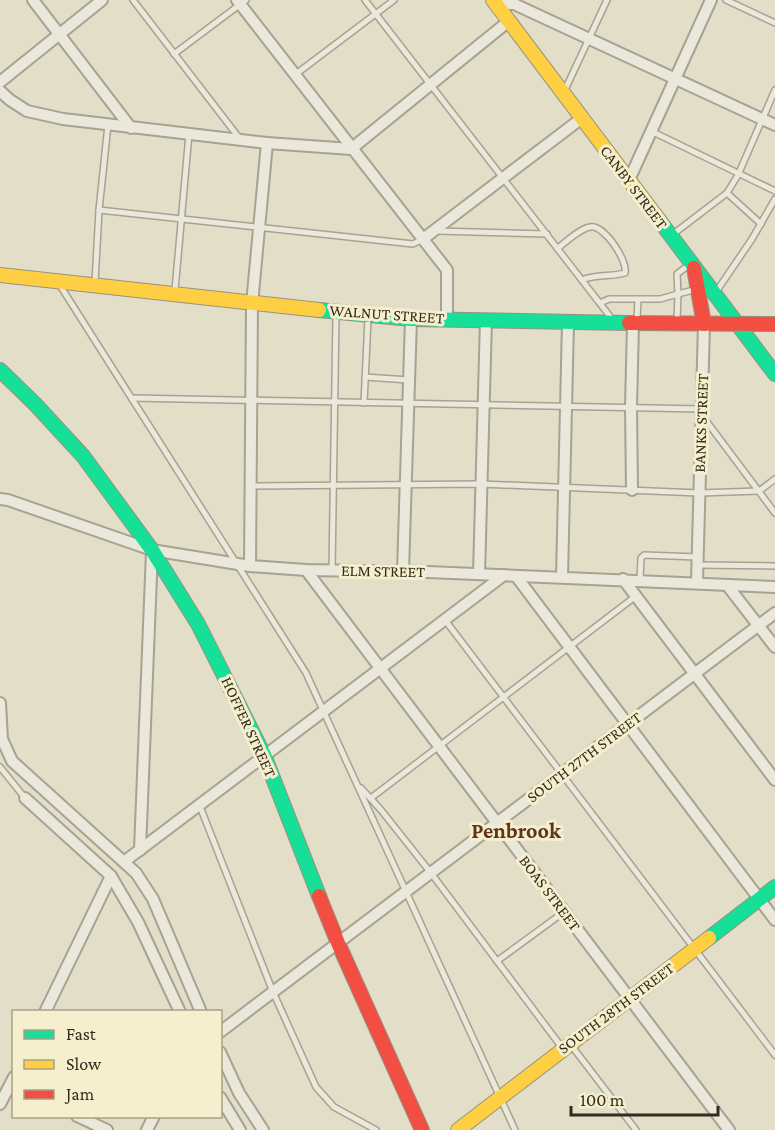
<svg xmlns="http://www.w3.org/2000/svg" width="775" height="1130" font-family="'Crimson Pro',serif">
	<rect width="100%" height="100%" fill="#e2dec8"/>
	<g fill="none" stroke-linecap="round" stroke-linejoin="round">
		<g stroke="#a7a292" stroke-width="8">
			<g id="lane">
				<polyline points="133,0 240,139"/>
				<polyline points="365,0 612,319"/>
				<polyline points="726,0 775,23"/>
				<polyline points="174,54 246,0"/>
				<polyline points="296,74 394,0"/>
				<polyline points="564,92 607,0"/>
				<polyline points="651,131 775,191"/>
				<polyline points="727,193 761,224"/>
				<polyline points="99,210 413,244 423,239"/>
				<polyline points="437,231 547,234"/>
				<polyline points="672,235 727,193 738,175 775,90"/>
				<path d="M558,248C566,242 579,229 590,227C604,224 628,261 625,273C611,277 596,274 582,280"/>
				<polyline points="690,264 677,274 678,294 697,289"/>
				<polyline points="95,282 99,210 108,125"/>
				<polyline points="61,287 306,673 515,1130"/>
				<polyline points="175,290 189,134"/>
				<polyline points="716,292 752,239 775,199"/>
				<polyline points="600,303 609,299 660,299 678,294 677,321"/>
				<polyline points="637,319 638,300"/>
				<polyline points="365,377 409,380"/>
				<polyline points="132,398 702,409"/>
				<polyline points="364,403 368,319"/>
				<polyline points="704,418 775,513"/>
				<polyline points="250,486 481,484 699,493 759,491 775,479"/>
				<polyline points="697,565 775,566"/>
				<polyline points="332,571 336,316"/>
				<polyline points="640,580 641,558 644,555 698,557"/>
				<polyline points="445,620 775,1055"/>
				<polyline points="0,767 25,798"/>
				<polyline points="361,788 381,810 431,873 563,1049"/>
				<polyline points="371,798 636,596"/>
				<polyline points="199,804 273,992 316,1087 334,1107 376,1130"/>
				<polyline points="497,961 564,912"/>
				<polyline points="571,1045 636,1130"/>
			</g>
		</g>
		<g stroke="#a7a292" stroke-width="14">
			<g id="street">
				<polyline points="33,0 131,128"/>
				<polyline points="237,0 447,270 447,318"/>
				<polyline points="496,4 514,4 775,125"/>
				<polyline points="0,82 102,0"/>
				<polyline points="0,91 10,100 27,111 63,119 267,143 351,149 509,21"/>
				<polyline points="629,180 711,0"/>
				<polyline points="423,239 582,118"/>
				<polyline points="632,490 631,407 633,323"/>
				<polyline points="0,499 8,500 152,550 250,566 306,570 428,572 775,587"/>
				<polyline points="250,566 252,304 267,143"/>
				<polyline points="306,570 729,1130"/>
				<polyline points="403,571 411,319"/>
				<polyline points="479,574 486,320"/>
				<polyline points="516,576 775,920"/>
				<polyline points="562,577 568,323"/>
				<polyline points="623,579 775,780"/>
				<polyline points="697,582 704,324"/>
				<polyline points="727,585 775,647"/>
				<polyline points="0,703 2,739 12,761 136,873 153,899 201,1012"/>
				<polyline points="25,798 111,876 138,922 180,1012"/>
				<polyline points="140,850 152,551"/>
				<polyline points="125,861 504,575"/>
				<polyline points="45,1012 111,876"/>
				<polyline points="220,1032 775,613"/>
				<polyline points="220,1052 239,1093 263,1130"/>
				<polyline points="220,1097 240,1130"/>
				<polyline points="0,1104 14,1077"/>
				<polyline points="77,1116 107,1130"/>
				<polyline points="147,1130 154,1116"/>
			</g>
		</g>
		<g stroke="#979282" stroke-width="16">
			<g id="fast">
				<polyline points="659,220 775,374"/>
				<polyline points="319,310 411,319 629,323"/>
				<polyline points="0,370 35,404 83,456 152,550 198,624 264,755 319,896"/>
				<polyline points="709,938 775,887"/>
			</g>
		</g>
		<g stroke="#979282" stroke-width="16">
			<g id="slow">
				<polyline points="493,0 659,220"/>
				<polyline points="0,275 319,310"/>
				<polyline points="458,1130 709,938"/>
			</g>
		</g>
		<g stroke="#979282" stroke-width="16">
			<g id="jam">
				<polyline points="694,268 704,324"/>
				<polyline points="629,323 775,324"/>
				<polyline points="319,896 338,943 422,1130"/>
			</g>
		</g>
		<use href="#lane" stroke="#eae7db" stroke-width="5"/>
		<use href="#street" stroke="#eae7db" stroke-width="10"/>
		<use href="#fast" stroke="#16e098" stroke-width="14"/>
		<use href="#slow" stroke="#ffcf43" stroke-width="14"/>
		<use href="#jam" stroke="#f24e42" stroke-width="14"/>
	</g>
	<g text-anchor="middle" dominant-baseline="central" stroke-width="6" stroke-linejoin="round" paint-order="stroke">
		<g font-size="16" fill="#342b1c" stroke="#f5efce">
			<text transform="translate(634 187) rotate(53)">CANBY STREET</text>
			<text transform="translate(387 314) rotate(4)">WALNUT STREET</text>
			<text transform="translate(701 423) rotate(-88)">BANKS STREET</text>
			<text transform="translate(383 571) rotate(1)">ELM STREET</text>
			<text transform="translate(249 727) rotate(65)">HOFFER STREET</text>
			<text transform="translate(584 757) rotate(-37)">SOUTH 27TH STREET</text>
			<text transform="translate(550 893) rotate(53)">BOAS STREET</text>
			<text transform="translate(616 1008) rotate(-37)">SOUTH 28TH STREET</text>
		</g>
		<g font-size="22" font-weight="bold" fill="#61351c" stroke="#f5efce">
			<text x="516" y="830">Penbrook</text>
		</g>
	</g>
	<rect x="12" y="1010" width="210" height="108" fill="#f5efce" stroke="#a8a187" stroke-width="1.5"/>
	<rect x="24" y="1030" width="30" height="9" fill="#16e098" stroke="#a8a187" stroke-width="1.5"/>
	<text x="66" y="1040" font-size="18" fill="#342b1c">Fast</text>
	<rect x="24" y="1060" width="30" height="9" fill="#ffcf43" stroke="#a8a187" stroke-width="1.5"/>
	<text x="66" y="1070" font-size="18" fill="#342b1c">Slow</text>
	<rect x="24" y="1090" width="30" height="9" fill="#f24e42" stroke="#a8a187" stroke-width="1.5"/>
	<text x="66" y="1100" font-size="18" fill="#342b1c">Jam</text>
	<path d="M571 1106v9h147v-9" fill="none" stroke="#342b1c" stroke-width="3"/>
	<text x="580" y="1106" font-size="18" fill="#342b1c" stroke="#f5efce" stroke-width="4.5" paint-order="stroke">100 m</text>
</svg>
